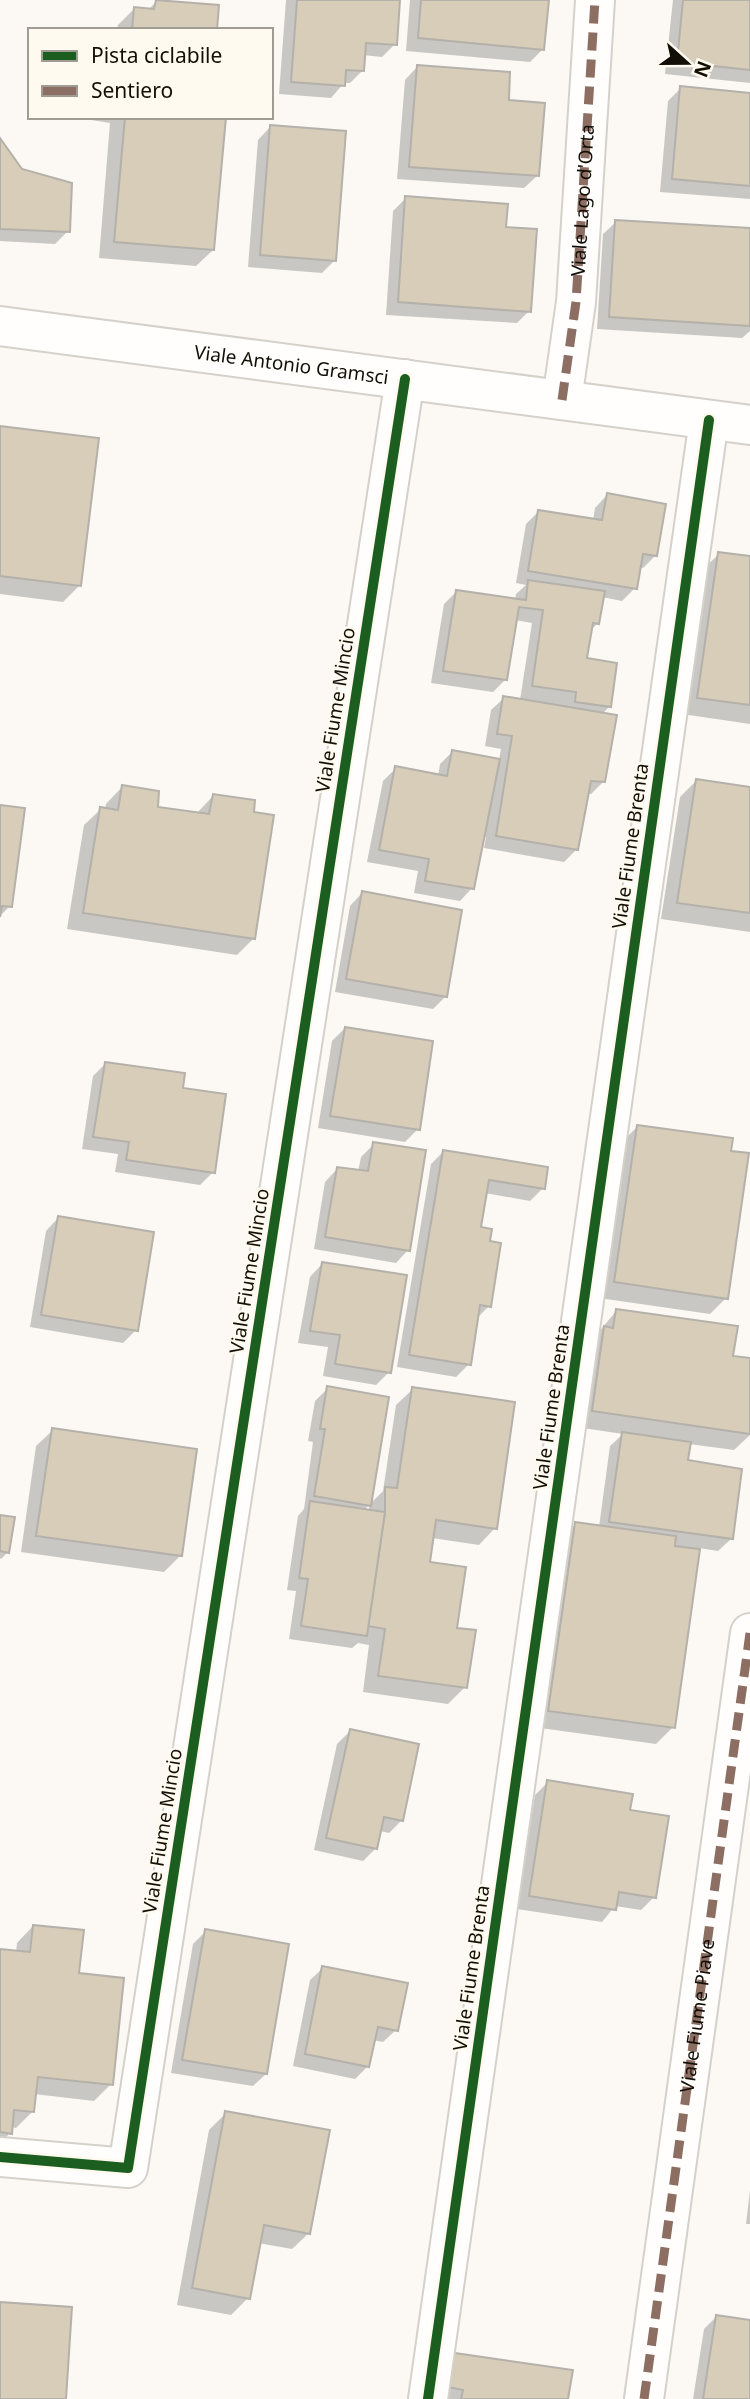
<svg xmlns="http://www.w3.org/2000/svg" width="750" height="2399" font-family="'Noto Sans',sans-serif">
	<rect width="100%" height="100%" fill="#fcf9f4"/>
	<g fill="#0003">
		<polygon points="286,0 383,0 395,44 382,57 363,55 362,71 350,83 344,83 331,98 279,94"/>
		<polygon points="410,0 547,0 543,49 530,62 406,51"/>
		<polygon points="673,0 750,0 750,83 665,74"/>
		<polygon points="157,1 215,30 117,30 118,25 134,9 148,10"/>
		<polygon points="417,67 507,102 537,176 524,188 397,179 405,80"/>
		<polygon points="681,88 750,94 750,199 660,192 668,101"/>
		<polygon points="91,117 224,117 213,250 196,266 99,258 110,123 91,120"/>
		<polygon points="270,127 335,260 322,273 248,267 258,140"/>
		<polygon points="0,141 68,231 55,244 0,241"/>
		<polygon points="406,198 504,229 529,311 517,323 386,315 393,211"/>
		<polygon points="616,222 750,230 750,331 742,338 597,329 603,234"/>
		<polygon points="0,428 80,585 63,602 0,594"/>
		<polygon points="607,495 656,555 643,568 639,567 635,588 622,601 602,597 598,623 590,631 585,660 609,707 602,714 604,781 591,794 587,794 577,849 564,862 484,848 486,837 483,837 472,888 460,901 414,893 418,871 367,862 383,781 396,768 438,776 440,764 452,752 499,760 501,749 485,746 491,710 504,698 520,700 532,623 515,620 506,679 493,692 431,683 444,604 456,592 515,601 516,594 526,585 516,583 526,524 538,512 593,521 595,508"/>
		<polygon points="719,554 750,558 750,724 682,714 702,570"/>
		<polygon points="696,781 750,789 750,932 661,919 680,797"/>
		<polygon points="122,787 156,808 196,814 213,796 253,939 237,955 67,929 84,825 101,809 105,810 106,804"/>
		<polygon points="0,807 10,906 0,916"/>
		<polygon points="362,893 446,996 433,1009 335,992 350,906"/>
		<polygon points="345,1028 418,1129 405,1142 318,1128 332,1041"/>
		<polygon points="105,1064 181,1089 213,1172 200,1185 115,1172 118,1154 82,1149 93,1076"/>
		<polygon points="637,1127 726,1298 710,1314 599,1298 621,1143"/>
		<polygon points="374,1144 408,1250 396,1263 314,1249 325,1182 337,1169 358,1172 361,1157"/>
		<polygon points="443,1152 543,1188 530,1201 485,1193 479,1228 487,1243 489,1306 476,1319 469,1364 456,1377 397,1367 431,1164"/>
		<polygon points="58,1218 136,1330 123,1343 30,1327 46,1231"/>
		<polygon points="322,1264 389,1372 376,1385 323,1376 328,1347 298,1343 310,1277"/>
		<polygon points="617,1310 732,1357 750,1360 750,1435 734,1450 689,1444 686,1462 731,1539 718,1551 699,1548 673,1727 656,1744 533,1727 559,1541 576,1524 599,1527 610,1446 623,1434 576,1427 588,1345"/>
		<polygon points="328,1388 369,1505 363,1511 369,1512 369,1505 383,1491 396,1405 413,1389 495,1528 479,1545 432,1538 428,1564 455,1629 465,1687 448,1704 363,1692 369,1645 358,1643 352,1648 289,1639 296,1591 287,1590 298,1516 304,1509 313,1442 308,1441 315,1401"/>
		<polygon points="53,1430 181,1555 164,1572 21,1552 36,1446"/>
		<polygon points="0,1517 8,1552 1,1559 0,1558"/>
		<polygon points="350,1731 402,1820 389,1833 380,1831 376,1848 363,1861 314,1850 337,1744"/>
		<polygon points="548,1782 628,1811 654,1897 641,1910 615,1906 602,1922 517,1909 535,1795"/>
		<polygon points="33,1926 77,1975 111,2084 94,2101 34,2094 33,2111 16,2128 11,2127 10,2133 0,2143 0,1951 16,1953 17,1943"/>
		<polygon points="206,1931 266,2074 253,2086 171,2073 193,1944"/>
		<polygon points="323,1968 396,2030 383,2042 373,2040 368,2066 355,2079 293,2066 310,1980"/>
		<polygon points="226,2113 309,2233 292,2249 258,2243 248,2298 231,2315 177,2305 209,2130"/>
		<polygon points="750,2190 750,2224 746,2224"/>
		<polygon points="716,2317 750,2322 750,2399 693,2399 704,2329"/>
		<polygon points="436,2366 566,2399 432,2399"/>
	</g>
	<g fill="#d7cdb9" stroke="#b4b0aa" stroke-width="2">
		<polygon points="156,0 219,5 217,30 132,30 134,7 154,9"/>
		<polygon points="297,0 400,0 397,45 366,43 364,71 346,70 345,86 291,82"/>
		<polygon points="421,0 549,0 544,50 418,38"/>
		<polygon points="683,0 750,0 750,70 677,62"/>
		<polygon points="417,65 510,72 509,100 545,103 539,176 409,167"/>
		<polygon points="680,86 750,93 750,186 672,179"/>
		<polygon points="125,117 226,117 214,250 114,242"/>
		<polygon points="270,125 346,131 336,261 260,255"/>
		<polygon points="0,138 22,169 72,183 70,232 0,229"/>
		<polygon points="405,196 508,204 506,227 537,229 531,312 398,302"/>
		<polygon points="615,220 750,228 750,326 609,317"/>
		<polygon points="0,426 99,438 81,586 0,576"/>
		<polygon points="607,493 666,504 657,556 643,554 637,589 528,571 538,510 602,520"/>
		<polygon points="718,552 750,556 750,705 697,698"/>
		<polygon points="528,580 605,591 599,624 593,623 587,658 617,663 611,707 575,702 576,692 532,686 543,610 519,607 507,680 443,671 456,590 526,600"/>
		<polygon points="503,696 617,715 605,782 591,781 578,850 496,836 512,736 497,734"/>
		<polygon points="452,750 500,759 474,889 425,881 429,859 379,850 395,766 447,776"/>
		<polygon points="696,779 750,787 750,913 677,903"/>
		<polygon points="122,785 159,791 158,807 209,814 213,794 255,800 254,812 274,815 255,939 83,913 100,807 118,810"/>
		<polygon points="0,805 25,808 12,907 2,906 0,917"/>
		<polygon points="362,891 462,910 447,997 346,979"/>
		<polygon points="345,1027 433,1041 420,1130 330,1116"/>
		<polygon points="105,1062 185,1073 183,1088 226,1094 215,1173 126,1160 129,1142 93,1137"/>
		<polygon points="637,1125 733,1138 731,1151 749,1153 728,1299 614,1282"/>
		<polygon points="373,1142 426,1150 410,1251 325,1237 337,1167 368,1171"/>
		<polygon points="443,1150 548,1167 545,1189 489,1180 481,1227 492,1229 490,1241 501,1243 491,1307 480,1305 471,1365 409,1355"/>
		<polygon points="58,1216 154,1232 138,1331 41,1315"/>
		<polygon points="322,1262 407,1275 391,1373 335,1364 340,1335 310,1331"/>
		<polygon points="616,1309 738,1326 733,1356 750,1358 750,1434 592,1411 604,1326 613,1328"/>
		<polygon points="327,1386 389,1397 371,1506 314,1496 325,1429 320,1429"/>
		<polygon points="412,1387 515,1402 497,1529 436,1520 430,1562 466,1567 457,1628 476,1630 467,1688 378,1676 385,1629 368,1626 385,1512 385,1487 397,1488"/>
		<polygon points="52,1428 197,1449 182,1556 36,1536"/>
		<polygon points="622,1432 691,1442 688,1460 742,1469 733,1539 609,1522"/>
		<polygon points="310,1501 385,1512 367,1636 301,1626 308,1579 299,1578"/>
		<polygon points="0,1515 15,1517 9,1553 0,1551"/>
		<polygon points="575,1522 676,1536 675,1546 700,1549 675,1728 548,1711"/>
		<polygon points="350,1729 419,1744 403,1821 384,1817 377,1849 326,1838"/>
		<polygon points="547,1780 633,1794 630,1810 669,1816 656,1898 619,1892 616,1910 529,1896"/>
		<polygon points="33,1925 84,1930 79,1973 124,1978 113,2085 38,2077 34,2112 14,2110 12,2134 0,2132 0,1949 30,1952"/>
		<polygon points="205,1929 289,1944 267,2074 182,2060"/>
		<polygon points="322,1966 408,1983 398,2031 378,2027 369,2067 305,2054"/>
		<polygon points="225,2111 330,2130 310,2234 264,2225 250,2299 192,2288"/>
		<polygon points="0,2302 72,2307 66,2399 0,2399"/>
		<polygon points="716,2315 750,2320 750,2399 703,2399"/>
		<polygon points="448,2352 573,2370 568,2399 461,2399 463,2390 443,2386"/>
	</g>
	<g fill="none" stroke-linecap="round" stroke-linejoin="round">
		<g stroke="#d5d1ca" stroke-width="42">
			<g id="street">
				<path id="s1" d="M0,326L750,425"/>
				<path id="s2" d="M562,400L576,302L595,0"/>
				<polyline points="0,2157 128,2168 405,379"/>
				<polyline points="428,2399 709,420"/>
				<path id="s3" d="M644,2399L750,1633"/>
			</g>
		</g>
		<use href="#street" stroke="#fffefd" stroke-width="38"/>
		<g stroke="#8d6e63" stroke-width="9" stroke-dasharray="18 9" stroke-linecap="butt">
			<polyline points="562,400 576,302 595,0"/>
			<polyline points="644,2399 750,1633"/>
		</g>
		<g stroke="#fffaf0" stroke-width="15">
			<g id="cycleway">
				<polyline points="0,2157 128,2168 405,379"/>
				<polyline points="428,2399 709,420"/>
			</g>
		</g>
		<use href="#cycleway" stroke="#1b5e20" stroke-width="10"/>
	</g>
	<g text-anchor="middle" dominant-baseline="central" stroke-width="5" stroke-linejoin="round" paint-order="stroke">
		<g font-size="19" fill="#130f07" stroke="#fffaf0">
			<text stroke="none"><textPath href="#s2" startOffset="201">Viale Lago d'Orta</textPath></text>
			<text stroke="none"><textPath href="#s1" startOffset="294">Viale Antonio Gramsci</textPath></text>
			<text transform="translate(335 710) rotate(-81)">Viale Fiume Mincio</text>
			<text transform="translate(630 846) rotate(-82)">Viale Fiume Brenta</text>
			<text transform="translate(249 1271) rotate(-81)">Viale Fiume Mincio</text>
			<text transform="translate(551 1407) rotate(-82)">Viale Fiume Brenta</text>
			<text transform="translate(162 1831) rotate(-81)">Viale Fiume Mincio</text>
			<text transform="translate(471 1968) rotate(-82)">Viale Fiume Brenta</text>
			<text stroke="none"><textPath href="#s3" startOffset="387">Viale Fiume Piave</textPath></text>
		</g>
	</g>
	<rect x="28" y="28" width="245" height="91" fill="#fffaf0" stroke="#a19c93" stroke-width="2"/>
	<rect x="42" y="51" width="35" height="10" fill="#1b5e20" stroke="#a19c93" stroke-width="2"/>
	<text x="91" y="63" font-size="21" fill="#130f07">Pista ciclabile</text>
	<rect x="42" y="86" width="35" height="10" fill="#8d6e63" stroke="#a19c93" stroke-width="2"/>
	<text x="91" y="98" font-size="21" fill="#130f07">Sentiero</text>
	<g transform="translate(687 63) rotate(111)" stroke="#fffaf0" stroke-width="5" paint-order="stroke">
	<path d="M0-5L12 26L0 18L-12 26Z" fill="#130f07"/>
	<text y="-10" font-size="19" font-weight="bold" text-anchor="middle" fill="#130f07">N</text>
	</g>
</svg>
